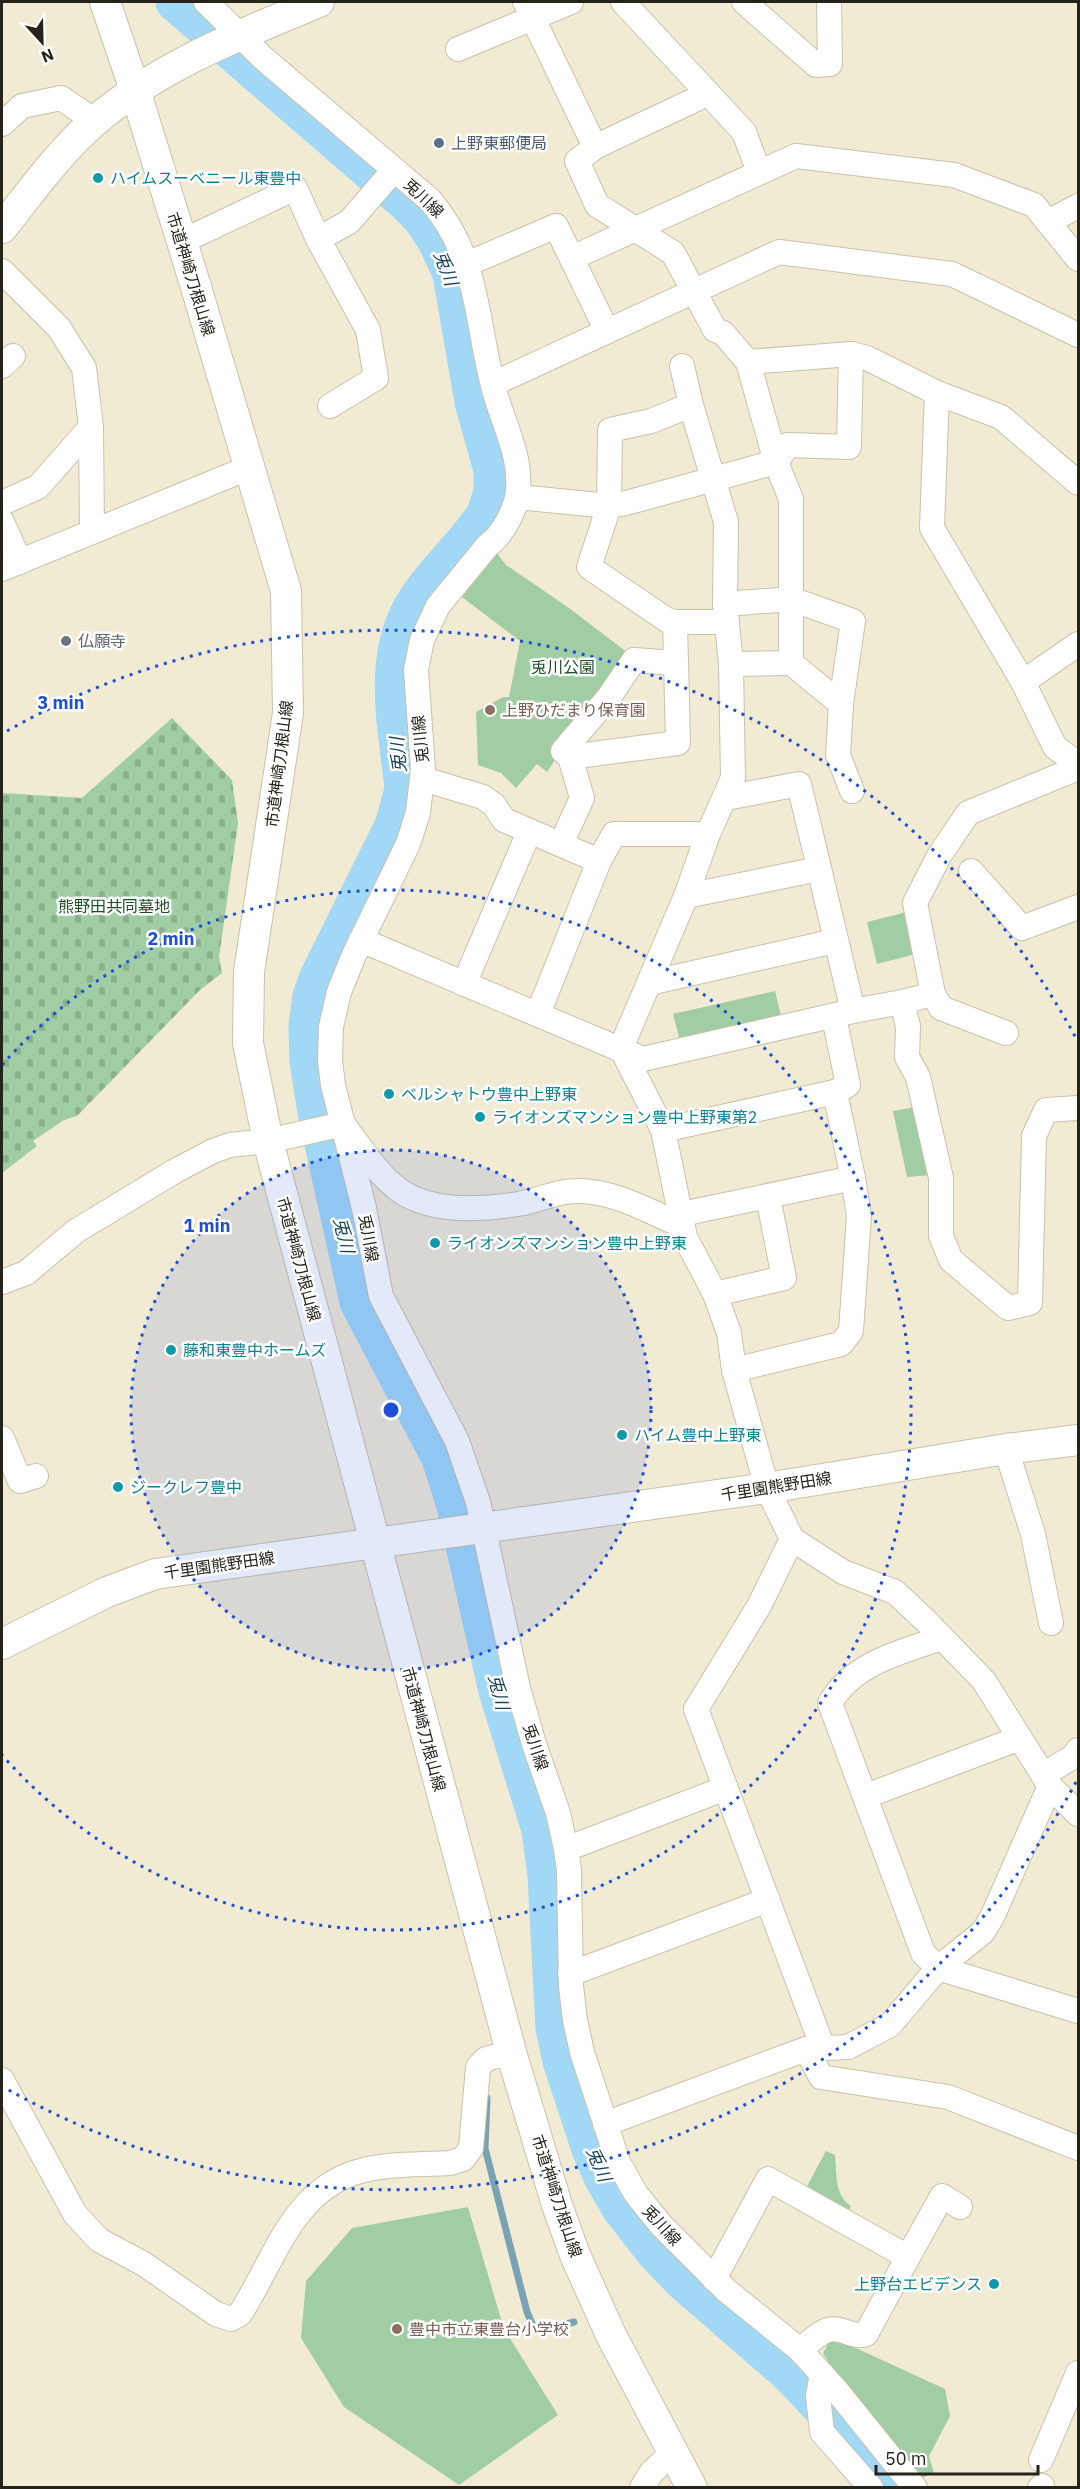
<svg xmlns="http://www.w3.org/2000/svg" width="1080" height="2489" font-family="'IBM Plex Sans','Noto Sans JP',sans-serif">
	<defs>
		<pattern id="cemetery-stones" width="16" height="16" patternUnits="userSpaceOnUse" patternTransform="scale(1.5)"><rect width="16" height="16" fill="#a0cda3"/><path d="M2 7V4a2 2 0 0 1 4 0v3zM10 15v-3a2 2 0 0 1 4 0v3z" fill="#8ab08c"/></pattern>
	</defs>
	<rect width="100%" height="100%" fill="#f2ebd4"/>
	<polygon fill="url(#cemetery-stones)" points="172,718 232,780 238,823 219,957 222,973 200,990 77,1116 64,1120 33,1141 37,1146 2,1173 2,793 82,798"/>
	<g fill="#a0cda3">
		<polygon points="496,552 506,565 569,608 628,653 547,772 537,764 516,788 501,773 478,765 476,712 503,697 509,697 520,641 462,597"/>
		<polygon points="907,912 916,954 877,964 867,922"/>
		<polygon points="775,991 782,1020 680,1041 673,1014"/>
		<polygon points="915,1107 931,1175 907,1177 893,1111"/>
		<path d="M826,2151L835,2155C837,2174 834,2195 851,2206L847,2214L805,2190Z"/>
		<polygon points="468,2207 504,2329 558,2415 459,2485 344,2407 301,2338 306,2281 352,2228"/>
		<polygon points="834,2338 945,2389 950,2416 929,2456 934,2473 916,2480 829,2370 827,2359 823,2354 829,2341"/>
	</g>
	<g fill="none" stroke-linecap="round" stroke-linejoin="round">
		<polyline stroke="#7ba2b4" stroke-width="7" points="487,2098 485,2148 527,2312 534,2328 540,2331 574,2322"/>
		<path stroke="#a0d8f6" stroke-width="39" d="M175,2L406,202L421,217L437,241L452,274L474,402L493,470V492L486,514C466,545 437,569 417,600C380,656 398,727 404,789L394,826L319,977L312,996L308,1026L309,1062L317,1112L359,1302L441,1458L456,1506L498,1691L541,1830L547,1876L555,2028L562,2061L591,2149L604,2179L621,2208L656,2253L682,2280L791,2375L844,2431L891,2488"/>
		<g stroke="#c8c2ab" stroke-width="26">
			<g id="minor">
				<path d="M206,2L263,58L430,200C481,260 475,322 495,393C504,425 521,455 518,490C517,508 502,536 488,545L438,606L422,640L416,670L423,769L418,813L408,844L354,955L339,992L331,1027L330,1061L333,1085L364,1208L381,1296L457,1441L478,1502L518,1688L534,1744L558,1813L566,1849L569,1870L571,1986L575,2020L582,2052L618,2162L636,2194L661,2225L727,2291L800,2350L837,2391L915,2488"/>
				<polyline points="525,2 595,147"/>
				<polyline points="623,2 744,132 759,172"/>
				<polyline points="744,2 816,65 830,64 829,2"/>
				<polyline points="458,49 571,2"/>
				<polyline points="707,94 595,147 577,161 597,205 673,253 715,330 723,333 748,362 851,354 867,358 937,393 1001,417 1078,483"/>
				<polyline points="2,124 22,106 61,98 95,121"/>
				<polyline points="1048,222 1078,206"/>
				<polyline points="318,239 349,222 394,170"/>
				<polyline points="181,242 295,188 318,239 368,330 376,378 330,406"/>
				<polyline points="572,258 796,156 954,175 1034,205 1078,259"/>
				<polyline points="467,264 556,226 607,331"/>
				<polyline points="2,271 59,328 84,368 91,427 92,531"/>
				<polyline points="748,362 776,462 791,499 791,663 841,704"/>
				<polyline points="2,366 13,356"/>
				<polyline points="682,366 691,405 726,522 725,604 731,664 733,778 708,834 686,896 621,1048 663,1130 685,1237 715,1294 729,1333 734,1370 767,1488 792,1539 843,1572 895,1592 926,1621 984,1681 1050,1786 1078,1814"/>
				<polyline points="493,384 779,252 952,274 1078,335"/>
				<polyline points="937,393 932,528 1023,682 1055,747 1078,764"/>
				<polyline points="691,405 651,421 610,430 609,506 589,567 667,620 675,622 727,622"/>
				<polyline points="518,497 609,506 626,503 776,462 788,445 849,447 851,354"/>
				<polyline points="2,503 38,487 91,427"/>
				<polyline points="2,522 20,562"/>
				<polyline points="2,569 248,468"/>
				<polyline points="725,604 791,599 853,621 841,704 838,755 852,791"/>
				<polyline points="731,664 791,663"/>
				<polyline points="1023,682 1078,644"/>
				<polyline points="570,757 563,751 609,697 634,660 675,663"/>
				<polyline points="423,779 483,797 494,805 504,820 599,861"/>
				<polyline points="726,798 799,784 853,1011"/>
				<polyline points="561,844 582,798 570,757 678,743 675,622"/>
				<polyline points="971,871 1022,928 1078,907"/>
				<polyline points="686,896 819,869"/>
				<polyline points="361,940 643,1059 853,1011 902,1002 933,994 915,903 939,856 968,813 1078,768"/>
				<polyline points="649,983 835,941"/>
				<polyline points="464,984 529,832"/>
				<polyline points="933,994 941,1008 1006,1033"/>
				<polyline points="902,1002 908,1026 907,1057 918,1077 941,1178 941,1236 951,1260 1008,1308 1030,1303 1034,1136 1046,1110 1078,1108"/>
				<polyline points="538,1014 599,861 614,834 708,834"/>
				<polyline points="663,1130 835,1092"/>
				<polyline points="682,1214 853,1178 835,1092 848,1085 834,1017"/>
				<path d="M2,1282L26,1273L76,1231L175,1171L213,1151L230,1145L268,1141L343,1124C360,1146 376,1173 399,1190C431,1213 481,1210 518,1204C538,1201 556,1191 576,1191C613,1190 650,1212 683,1226"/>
				<polyline points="715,1294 784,1278 768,1197"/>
				<polyline points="734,1370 841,1344 851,1331 859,1216 853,1178"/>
				<polyline points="2,1438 20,1481 36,1476"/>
				<polyline points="1006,1449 1033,1534 1051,1623"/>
				<polyline points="792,1539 759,1606 696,1709 823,2048"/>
				<path d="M942,1638C901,1652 853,1663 830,1703L923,1953L938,1968L1078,2011"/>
				<polyline points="1043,1775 1074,1756 1078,1750"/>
				<polyline points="866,1796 1020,1738"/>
				<polyline points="566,1849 726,1788"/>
				<polyline points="570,1974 768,1900"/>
				<polyline points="806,2049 821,2077 948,2097 1078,2148"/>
				<path d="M2,2080L75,2214L99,2240L144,2264L216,2314L231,2319L240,2314C273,2263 292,2191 357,2172C386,2163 420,2165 450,2163L463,2159L471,2148L478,2067L486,2059L511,2052"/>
				<polyline points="605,2124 806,2049 848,2047 890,2025 938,1968 983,1932 993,1915 1050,1786"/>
				<polyline points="908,2257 942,2196 960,2207"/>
				<path d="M714,2279L768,2179L908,2257L866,2334C853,2339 842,2326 828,2330C818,2333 809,2343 800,2350"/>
				<polyline points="822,2374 818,2396 822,2432 871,2488"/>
				<polyline points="1041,2460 1078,2373"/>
				<polyline points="642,2488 651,2473 673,2452"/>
				<polyline points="1040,2488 1042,2486"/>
			</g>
		</g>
		<g stroke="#c8c2ab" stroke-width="32">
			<g id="tertiary">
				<polyline points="105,2 135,90 196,287 286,591 288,713 249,972 248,1043 268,1141 511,2052 557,2205 575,2255 611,2335 692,2488"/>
				<path d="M2,228C31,192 58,153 94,122C158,66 242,34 319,2"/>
				<polyline points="2,1644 107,1592 155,1574 767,1488 1006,1449 1078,1440"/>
			</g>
		</g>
		<use href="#minor" stroke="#fff" stroke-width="24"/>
		<use href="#tertiary" stroke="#fff" stroke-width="30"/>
	</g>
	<circle cx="391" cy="1410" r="260" fill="#1d4ed8" fill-opacity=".12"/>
	<g fill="none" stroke="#1d4ed8" stroke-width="3" stroke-dasharray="3 6">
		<circle cx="391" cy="1410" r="260"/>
		<path d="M2 1065A520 520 0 1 1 2 1755"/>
		<path d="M1076 1782A780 780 0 0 1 7 2089M7 731A780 780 0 0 1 1076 1038"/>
	</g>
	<circle fill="#5c6f8a" stroke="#fff" stroke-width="2" cx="439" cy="143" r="6"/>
	<g fill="#0f9aa8" stroke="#fff" stroke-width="2">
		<circle cx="98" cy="178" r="6"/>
		<circle cx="389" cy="1094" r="6"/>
		<circle cx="480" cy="1117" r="6"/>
		<circle cx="435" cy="1243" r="6"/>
		<circle cx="171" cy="1350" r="6"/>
		<circle cx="622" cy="1435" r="6"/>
		<circle cx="118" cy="1487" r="6"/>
		<circle cx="994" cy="2284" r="6"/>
	</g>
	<circle fill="#6b7280" stroke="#fff" stroke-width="2" cx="66" cy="641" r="6"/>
	<g fill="#8d6e63" stroke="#fff" stroke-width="2">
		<circle cx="490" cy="710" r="6"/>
		<circle cx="397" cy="2329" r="6"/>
	</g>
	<g text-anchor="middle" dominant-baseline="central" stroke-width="5" stroke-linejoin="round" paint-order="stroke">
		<g font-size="16" fill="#4e5e75" stroke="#fff" text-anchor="start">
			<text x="451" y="143">上野東郵便局</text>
		</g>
		<g font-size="16" fill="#0d838f" stroke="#fff" text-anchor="start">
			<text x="110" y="178">ハイムスーベニール東豊中</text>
			<text x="401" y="1094">ベルシャトウ豊中上野東</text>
			<text x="492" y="1117">ライオンズマンション豊中上野東第2</text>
			<text x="447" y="1243">ライオンズマンション豊中上野東</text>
			<text x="183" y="1350">藤和東豊中ホームズ</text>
			<text x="634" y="1435">ハイム豊中上野東</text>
			<text x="130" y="1487">ジークレフ豊中</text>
			<text x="982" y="2284" text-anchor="end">上野台エビデンス</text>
		</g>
		<g font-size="16" fill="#25231a" stroke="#fff">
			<text transform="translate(424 198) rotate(44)">兎川線</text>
			<text transform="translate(191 274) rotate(73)">市道神崎刀根山線</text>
			<text transform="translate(420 739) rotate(-96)">兎川線</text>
			<text transform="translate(279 764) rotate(-83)">市道神崎刀根山線</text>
			<text transform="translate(369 1238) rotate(80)">兎川線</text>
			<text transform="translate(299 1259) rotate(75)">市道神崎刀根山線</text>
			<text transform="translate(776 1486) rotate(-9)">千里園熊野田線</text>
			<text transform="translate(219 1565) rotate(-8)">千里園熊野田線</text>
			<text transform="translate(424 1729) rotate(75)">市道神崎刀根山線</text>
			<text transform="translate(536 1747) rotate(72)">兎川線</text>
			<text transform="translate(557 2196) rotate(72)">市道神崎刀根山線</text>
			<text transform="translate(662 2225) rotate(48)">兎川線</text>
		</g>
		<g font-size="16" fill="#5b616d" stroke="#fff" text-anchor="start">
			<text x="78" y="641">仏願寺</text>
		</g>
		<g font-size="16" fill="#1c4f24" stroke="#fff">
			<text x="563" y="667">兎川公園</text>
			<text x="114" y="906">熊野田共同墓地</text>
		</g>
		<g font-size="16" fill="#785e54" stroke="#fff" text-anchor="start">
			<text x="502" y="710">上野ひだまり保育園</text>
			<text x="409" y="2329">豊中市立東豊台小学校</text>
		</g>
		<g font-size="18" font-style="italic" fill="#184459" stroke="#fff">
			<text transform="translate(446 268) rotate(69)">兎川</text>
			<text transform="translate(398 755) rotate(-95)">兎川</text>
			<text transform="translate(344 1235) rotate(77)">兎川</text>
			<text transform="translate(499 1692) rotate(76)">兎川</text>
			<text transform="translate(599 2164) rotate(67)">兎川</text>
		</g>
	</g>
	<circle cx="391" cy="1410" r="9" fill="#1d4ed8" stroke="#fff" stroke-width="3"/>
	<g font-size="18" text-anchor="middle" font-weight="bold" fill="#1d4ed8" stroke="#fff" stroke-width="5" stroke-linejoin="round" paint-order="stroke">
		<text x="61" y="709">3 min</text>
		<text x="171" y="945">2 min</text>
		<text x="207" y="1232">1 min</text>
	</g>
	<rect width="1080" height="2489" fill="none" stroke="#25231a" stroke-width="6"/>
	<g transform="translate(42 42) rotate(158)" stroke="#ffffff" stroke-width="4.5" paint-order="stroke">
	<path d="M0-4.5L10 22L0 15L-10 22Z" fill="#25231a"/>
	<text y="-9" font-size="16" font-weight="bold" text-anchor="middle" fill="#25231a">N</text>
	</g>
	<path d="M876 2465v9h162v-9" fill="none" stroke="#25231a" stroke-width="3"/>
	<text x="885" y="2465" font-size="18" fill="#25231a" stroke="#ffffff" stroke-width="4.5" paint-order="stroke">50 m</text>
</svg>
